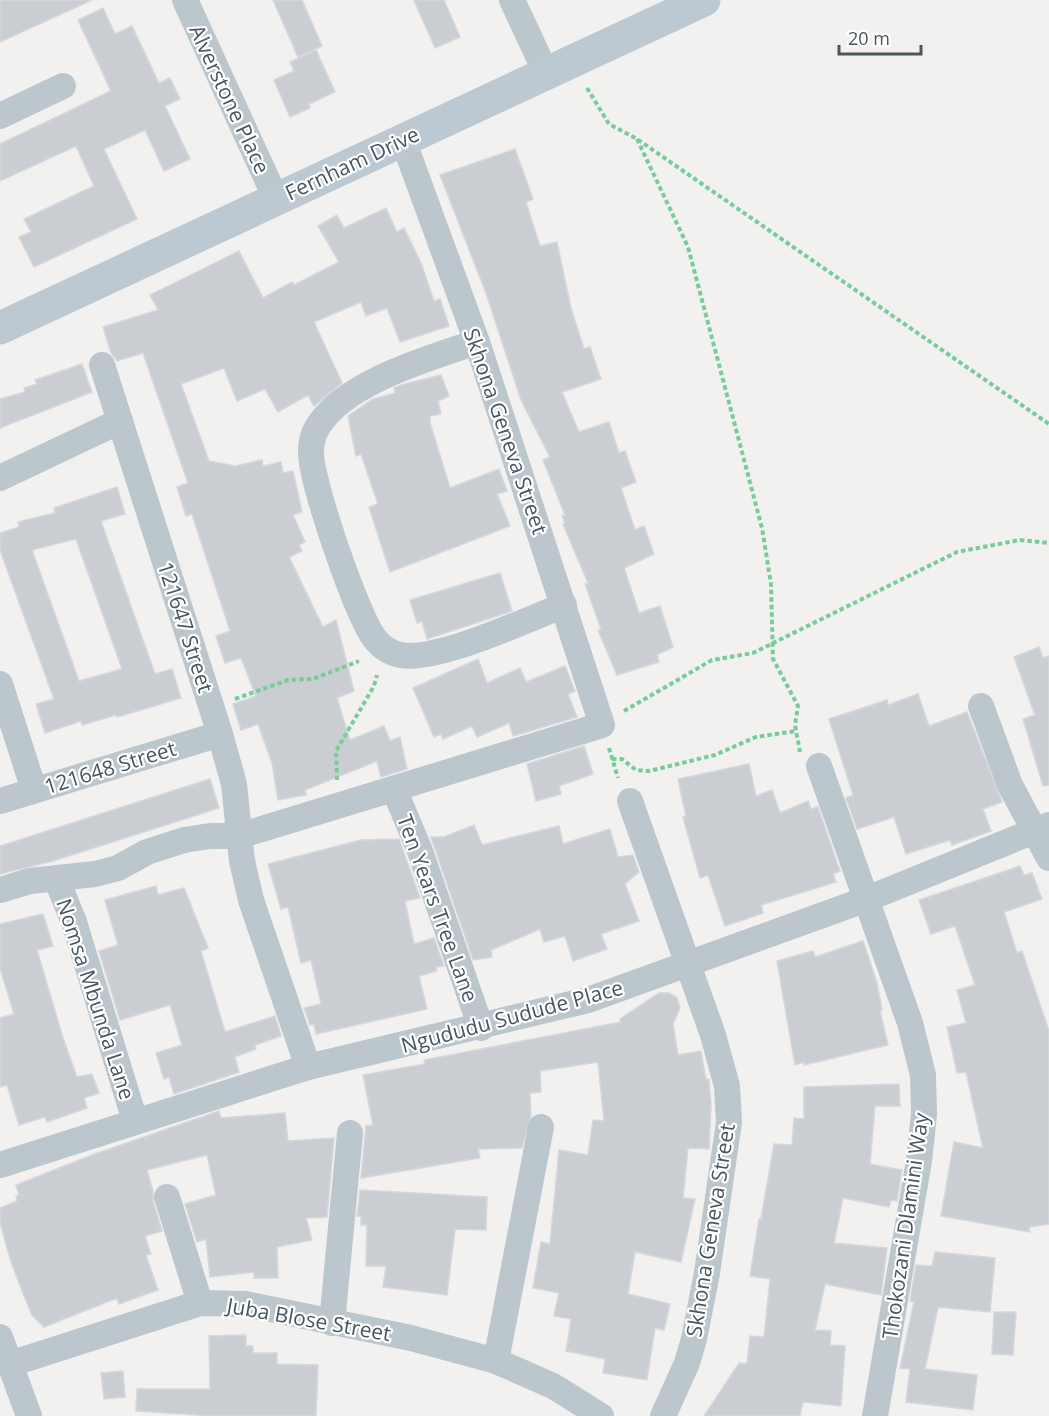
<svg xmlns="http://www.w3.org/2000/svg" width="1049" height="1416" font-family="'Open Sans',sans-serif">
	<rect width="100%" height="100%" fill="#f3f0f0"/>
	<g fill="#caced3" stroke="#d4d7db" stroke-width="1.5" fill-rule="evenodd">
		<polygon points="0,0 92,0 0,42"/>
		<polygon points="273,0 302,0 322,46 298,57"/>
		<polygon points="414,0 444,0 460,37 435,48"/>
		<polygon points="103,8 115,34 132,26 159,83 170,78 180,99 165,106 190,159 164,171 145,130 104,149 137,219 34,267 19,237 31,232 24,219 94,186 76,146 0,181 0,144 111,91 78,20"/>
		<polygon points="316,50 335,92 309,104 310,108 290,117 274,80 294,71 290,62"/>
		<polygon points="515,149 533,199 526,202 540,246 557,242 571,308 584,349 590,347 601,379 562,392 579,432 609,422 619,453 625,451 636,482 621,488 635,530 644,526 654,554 624,568 639,613 660,606 673,647 657,655 659,662 617,675 598,630 601,629 585,584 588,583 563,524 565,523 562,516 565,515 543,460 550,457 521,400 486,293 440,175"/>
		<polygon points="386,208 397,232 404,228 421,263 434,301 440,299 449,326 400,342 387,308 366,316 361,302 314,322 342,383 314,406 308,395 278,412 265,389 237,401 224,368 181,384 209,461 235,466 262,460 263,466 281,462 283,473 293,471 302,512 293,515 305,542 299,545 302,551 289,557 323,627 336,620 354,691 337,698 350,740 384,726 390,741 400,737 407,769 381,777 377,761 305,790 306,795 278,800 272,763 258,724 241,730 233,704 256,696 241,658 225,663 216,636 230,631 192,514 186,516 177,487 188,483 143,353 117,361 111,353 103,327 158,310 150,295 239,251 263,298 292,282 294,285 339,262 318,226 337,215 344,228"/>
		<polygon points="82,364 92,392 0,428 0,399 25,392 24,388 37,384 35,380"/>
		<polygon points="441,375 449,396 438,401 441,414 430,416 430,423 450,488 499,469 507,491 497,494 510,526 390,572 369,507 378,504 361,454 356,456 348,416 373,399 395,393 394,388 401,385"/>
		<path d="M117,487L125,514L101,521L155,674L172,669L181,698L117,717L116,715L82,725L81,721L45,733L36,704L54,699L0,550V533L19,527L18,522L55,513L54,508ZM76,539L122,669L79,681L32,550Z"/>
		<polygon points="500,573 512,611 427,639 422,621 417,623 410,600"/>
		<polygon points="1039,647 1043,658 1049,656 1049,785 1043,786 1023,719 1035,715 1014,657"/>
		<polygon points="478,659 487,683 520,668 526,682 565,666 575,691 568,694 577,717 513,736 509,723 477,737 472,726 443,739 441,734 434,737 413,688"/>
		<polygon points="918,694 929,726 967,712 1002,802 983,809 991,831 952,845 950,840 906,854 894,817 857,829 846,798 853,795 829,719 887,700 888,705"/>
		<polygon points="584,746 593,774 559,786 561,794 536,801 527,764"/>
		<polygon points="749,764 756,796 772,790 780,813 808,801 811,809 818,807 840,871 833,874 836,882 761,905 763,913 725,926 708,875 700,878 683,817 686,816 678,779"/>
		<polygon points="210,779 219,808 53,861 0,874 0,846"/>
		<polygon points="474,825 482,845 559,826 563,844 610,829 618,857 633,855 639,872 625,884 639,921 601,934 607,949 573,961 565,936 544,942 540,929 491,950 492,957 473,960 431,837 444,837"/>
		<polygon points="399,839 420,898 405,901 414,944 434,938 444,966 436,967 437,971 419,976 427,1009 316,1034 314,1024 310,1025 304,1008 321,1004 311,960 301,963 288,907 281,909 268,864 361,840"/>
		<polygon points="1020,866 1024,875 1032,873 1042,899 1004,912 1017,953 1022,951 1049,1031 1049,1224 1029,1227 1030,1232 941,1216 954,1142 983,1148 966,1072 957,1073 947,1027 966,1023 957,990 975,985 955,926 931,934 919,900"/>
		<polygon points="156,886 158,895 184,888 208,948 201,951 225,1032 275,1016 281,1036 255,1045 256,1049 235,1057 239,1072 174,1094 169,1077 164,1079 156,1053 182,1045 170,1005 120,1020 99,951 118,945 105,900"/>
		<polygon points="43,914 53,946 37,950 63,1038 77,1077 92,1074 99,1093 84,1098 87,1108 47,1122 45,1117 19,1125 7,1085 0,1087 0,1018 14,1014 0,968 0,924"/>
		<polygon points="863,941 877,983 882,1010 880,1011 888,1045 804,1065 804,1062 795,1065 777,961 813,951 815,957"/>
		<polygon points="659,993 669,993 677,998 680,1008 673,1024 678,1055 701,1051 706,1080 709,1079 711,1105 709,1149 688,1148 683,1198 695,1199 681,1262 635,1252 628,1294 670,1304 664,1330 655,1328 647,1380 603,1373 605,1359 566,1351 571,1319 554,1316 559,1293 533,1288 541,1242 550,1244 559,1150 588,1155 593,1120 604,1121 598,1062 540,1071 541,1092 530,1093 531,1116 522,1148 478,1149 480,1158 361,1178 366,1126 373,1125 363,1075 425,1064 424,1060 621,1022 620,1019"/>
		<polygon points="899,1084 900,1106 875,1106 870,1164 902,1170 897,1201 891,1200 889,1207 843,1198 834,1243 887,1248 881,1295 825,1284 815,1330 831,1331 830,1345 845,1346 841,1406 803,1402 800,1416 704,1416 739,1363 747,1364 750,1336 764,1337 770,1279 750,1276 759,1219 761,1219 774,1144 792,1145 794,1118 804,1119 804,1087"/>
		<polygon points="219,1111 221,1118 285,1113 288,1141 334,1138 327,1217 306,1218 312,1240 277,1247 278,1278 254,1278 254,1272 210,1277 206,1239 197,1242 185,1204 216,1195 207,1155 147,1170 153,1191 153,1201 162,1231 145,1236 151,1254 146,1255 158,1290 119,1304 117,1298 44,1327 32,1315 23,1293 10,1259 0,1222 0,1208 17,1201 16,1196 19,1195 16,1185 92,1155"/>
		<polygon points="360,1190 487,1197 486,1230 455,1229 447,1295 383,1287 386,1266 366,1266 367,1225 361,1225 361,1216 357,1216"/>
		<polygon points="935,1252 995,1258 990,1312 938,1307 925,1369 977,1375 973,1410 906,1402 910,1369 900,1368 914,1302 910,1301 916,1265 932,1266"/>
		<polygon points="994,1312 1016,1312 1013,1355 992,1354"/>
		<polygon points="246,1335 246,1346 253,1346 253,1353 277,1353 277,1364 318,1365 316,1416 213,1416 136,1411 137,1389 210,1389 209,1336"/>
		<polygon points="123,1371 125,1397 104,1399 101,1373"/>
	</g>
	<g fill="none" stroke-linecap="round" stroke-linejoin="round">
		<g stroke="#77cd9a" stroke-width="4" stroke-dasharray="4.5 3" stroke-linecap="butt">
			<polyline points="587,88 609,124 637,139 1049,424"/>
			<polyline points="637,139 688,247 762,528 771,584 773,659 798,706 795,725 800,752"/>
			<polyline points="235,699 288,680 313,679 359,661"/>
			<polyline points="624,711 712,660 753,653 957,552 1020,540 1049,543"/>
			<polyline points="609,748 618,778"/>
			<polyline points="612,759 622,759 636,770 649,771 715,755 756,737 796,731"/>
			<polyline points="337,780 336,751 374,686 377,675"/>
		</g>
		<g stroke="#bcc6cd" stroke-width="26">
			<polyline points="185,0 276,199"/>
			<polyline points="512,0 546,73"/>
			<polyline points="0,116 63,86"/>
			<path d="M477,342C431,357 355,380 324,418C316,427 311,439 311,451C310,480 357,616 375,639C382,648 390,653 401,655C436,662 527,620 564,605"/>
			<polyline points="102,365 220,734 234,784 242,861 251,900 308,1067"/>
			<polyline points="0,478 120,421"/>
			<polyline points="0,684 34,790"/>
			<polyline points="981,706 1010,785 1049,858"/>
			<polyline points="819,766 910,1023 923,1075 924,1114 919,1161 875,1416"/>
			<polyline points="394,789 420,851 481,1028"/>
			<polyline points="0,801 220,734"/>
			<polyline points="630,801 713,1035 727,1086 729,1122 707,1273 694,1339 687,1363 663,1416"/>
			<polyline points="56,878 74,922 135,1121"/>
			<polyline points="0,890 30,881 95,874 118,868 147,852 184,840 210,836 239,836 602,725 477,342 403,140"/>
			<polyline points="0,1165 308,1067 588,1000 867,899 1049,825"/>
			<polyline points="167,1197 200,1303"/>
			<polyline points="332,1323 350,1133"/>
			<polyline points="0,1337 29,1416"/>
			<polyline points="496,1361 541,1127"/>
			<polyline points="10,1364 200,1303 245,1304 411,1338 496,1361 553,1386 601,1416"/>
		</g>
		<polyline stroke="#bcc9d2" stroke-width="33" points="0,328 704,0"/>
	</g>
	<g text-anchor="middle" dominant-baseline="central" stroke-width="4.5" stroke-linejoin="round" paint-order="stroke">
		<g font-size="21" fill="#48565e" stroke="#fff">
			<text transform="translate(230 99) rotate(65)">Alverstone Place</text>
			<text transform="translate(352 163) rotate(-25)">Fernham Drive</text>
			<text transform="translate(506 431) rotate(71)">Skhona Geneva Street</text>
			<text transform="translate(186 627) rotate(72)">121647 Street</text>
			<text transform="translate(110 767) rotate(-17)">121648 Street</text>
			<text transform="translate(438 908) rotate(70)">Ten Years Tree Lane</text>
			<text transform="translate(96 999) rotate(72)">Nomsa Mbunda Lane</text>
			<text transform="translate(512 1016) rotate(-15)">Ngududu Sudude Place</text>
			<text transform="translate(905 1226) rotate(-82)">Thokozani Dlamini Way</text>
			<text transform="translate(710 1230) rotate(-81)">Skhona Geneva Street</text>
			<text transform="translate(309 1319) rotate(10)">Juba Blose Street</text>
		</g>
	</g>
	<path d="M839 45v9h82v-9" fill="none" stroke="#48565e" stroke-width="3"/>
	<text x="848" y="45" font-size="18" fill="#48565e" stroke="#ffffff" stroke-width="4.5" paint-order="stroke">20 m</text>
</svg>
